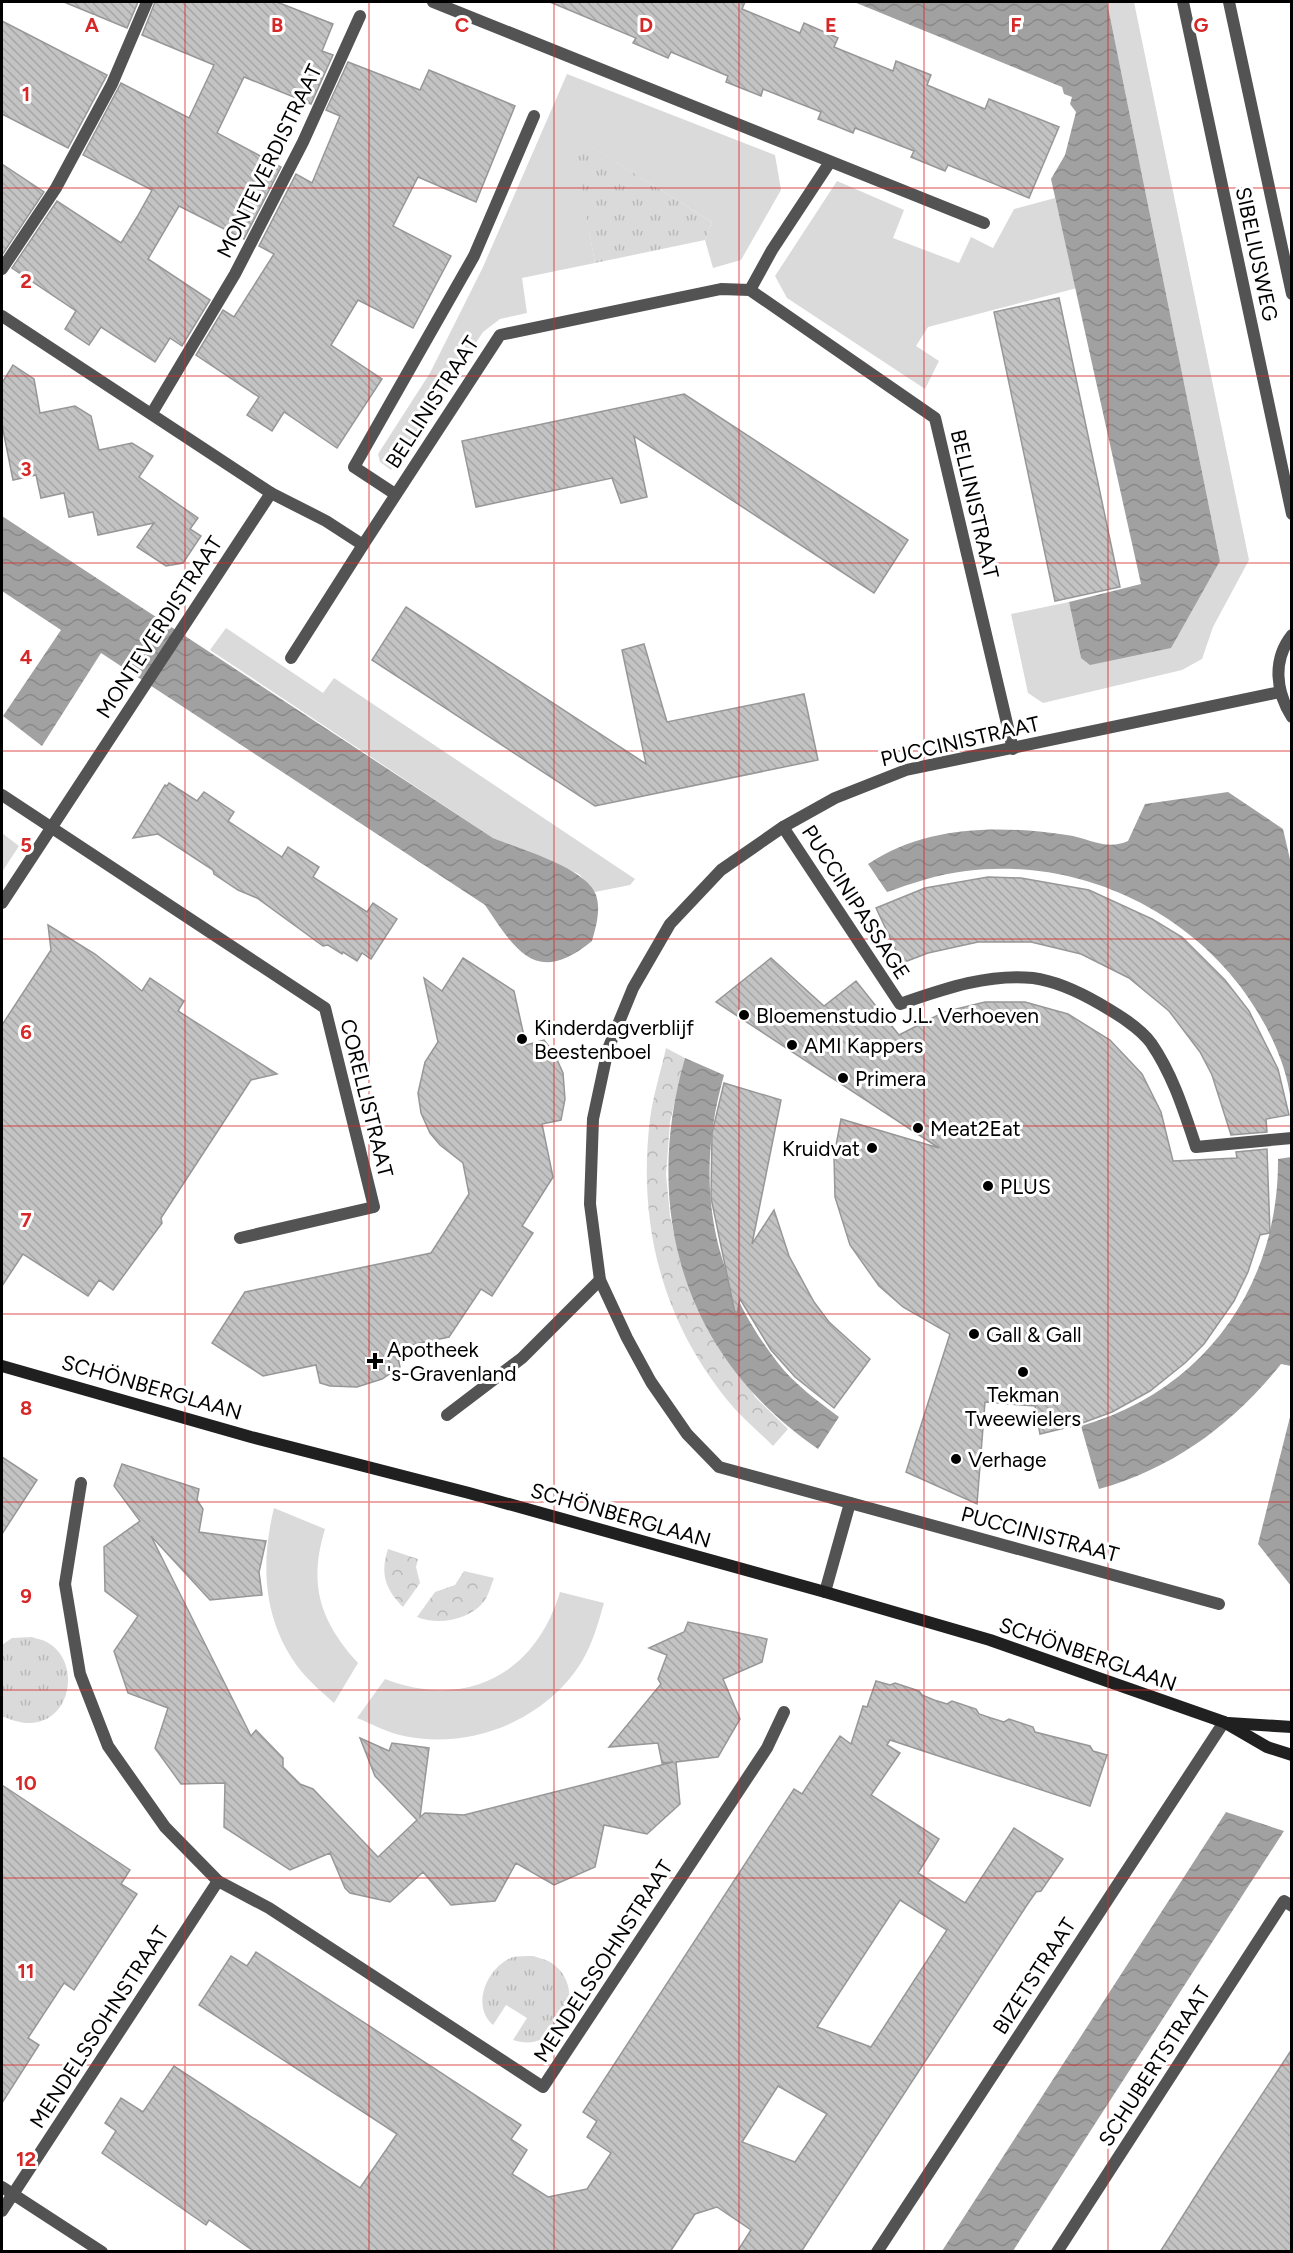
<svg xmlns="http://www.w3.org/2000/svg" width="1293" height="2253" font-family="Figtree,sans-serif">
	<defs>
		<pattern id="forest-crowns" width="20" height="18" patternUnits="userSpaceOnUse" patternTransform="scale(1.5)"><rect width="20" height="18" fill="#dadada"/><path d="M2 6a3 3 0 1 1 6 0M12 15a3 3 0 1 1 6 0" fill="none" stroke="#b9b9b9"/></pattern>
		<pattern id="park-tufts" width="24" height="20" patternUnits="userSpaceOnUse" patternTransform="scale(1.5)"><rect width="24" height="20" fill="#dadada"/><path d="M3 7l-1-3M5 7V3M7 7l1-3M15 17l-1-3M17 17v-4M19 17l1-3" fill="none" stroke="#b9b9b9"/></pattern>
		<pattern id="water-waves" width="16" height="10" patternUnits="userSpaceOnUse" patternTransform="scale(1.5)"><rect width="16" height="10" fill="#a1a1a1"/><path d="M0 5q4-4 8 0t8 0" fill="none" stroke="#898989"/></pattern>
		<pattern id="building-back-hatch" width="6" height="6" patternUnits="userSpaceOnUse" patternTransform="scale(1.5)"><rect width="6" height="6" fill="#c3c3c3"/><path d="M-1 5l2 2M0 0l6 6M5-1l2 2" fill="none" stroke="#a6a6a6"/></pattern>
	</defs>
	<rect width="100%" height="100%" fill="#fff"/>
	<g fill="#dadada">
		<polygon points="1107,2 1134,2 1249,560 1213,627 1202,659 1182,670 1043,703 1028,693 1011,614 1069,602 1081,658 1170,648 1220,561"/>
		<polygon points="567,74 775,155 781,190 741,260 713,268 705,240 712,222 572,135 595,263 522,278 527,313 500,319 483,332 391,470 380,462 378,454 430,373 483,267"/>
		<polygon points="837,181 904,210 893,238 959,263 971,237 993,248 1014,209 1055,198 1077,288 928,327 916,346 939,361 925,389 787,298 775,276"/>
		<polygon points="226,628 323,693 334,678 635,879 630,885 595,892 579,874 493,838 210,650"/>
		<polygon points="2,833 19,846 2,872"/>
		<path d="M274,1508L325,1529C308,1585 320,1621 358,1663L334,1703C323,1693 310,1682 301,1671C263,1623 260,1565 274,1508Z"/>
		<path d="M560,1592L604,1603C598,1624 592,1645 581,1663C544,1721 470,1750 404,1736C388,1733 372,1724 357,1718L385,1679C466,1710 535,1675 560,1592Z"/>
	</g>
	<g fill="url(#forest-crowns)">
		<path d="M666,1048L685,1058L670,1122L666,1174L670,1216L680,1261L755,1397L788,1429L773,1446C760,1433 746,1421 734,1408C663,1325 637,1226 650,1119C653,1095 661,1071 666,1048Z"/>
		<path d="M388,1549L418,1559L416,1567L420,1583L403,1607C385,1589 380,1573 388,1549Z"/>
		<path d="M464,1571L494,1578C491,1585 489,1594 485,1600C471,1620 438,1626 417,1617L435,1592L455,1585Z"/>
	</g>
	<g fill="url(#park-tufts)">
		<polygon points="571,134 712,222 705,240 595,263"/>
		<path d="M32,1637C37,1639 45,1640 50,1644C78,1662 73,1714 38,1722C25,1725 14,1721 2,1716V1645L12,1638Z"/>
		<path d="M533,1956C538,1958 545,1959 550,1962C592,1988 559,2056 513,2040L527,2018L506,2005L493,2025C470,2005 488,1966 513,1957C519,1956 527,1956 533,1956Z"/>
	</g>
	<g fill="url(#water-waves)">
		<polygon points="854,2 1107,2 1220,561 1171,648 1090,665 1081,658 1069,602 1141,584 1051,179 1065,155 1076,112 1070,104 1072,97 1064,94 1062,87"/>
		<path d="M2,516L493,838C519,849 587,868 596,895C601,910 596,927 592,941C537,986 517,953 485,905L101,653L42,746L3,716L61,630L2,591Z"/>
		<path d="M1228,792L1283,829L1292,868L1291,1102C1286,1059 1265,1020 1240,986C1176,903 1071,858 966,871C939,874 913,883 887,892L868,864C926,825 1000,825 1067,835C1089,838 1106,851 1128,841L1145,804Z"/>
		<path d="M685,1058L724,1075C694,1181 710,1276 778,1363C794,1384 818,1401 839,1417L818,1449C684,1357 641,1211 685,1058Z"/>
		<path d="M1291,1157V1366L1281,1364C1233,1424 1174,1468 1099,1489L1081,1426C1204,1391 1279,1286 1278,1159Z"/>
		<polygon points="1291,1413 1291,1586 1258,1544"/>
		<polygon points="1226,1812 1284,1831 1013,2251 942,2251"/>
	</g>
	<g fill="url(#building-back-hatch)" stroke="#979797" stroke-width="1.5" fill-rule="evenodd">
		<polygon points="64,2 138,2 127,28"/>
		<polygon points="155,2 277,2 333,24 322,51 333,55 311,104 244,77 217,133 281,167 244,239 179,206 148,259 210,300 182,346 170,338 155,362 101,327 89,345 65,329 76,311 12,268 57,201 121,243 137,217 152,190 83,155 121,83 189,118 214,65 142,35"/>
		<polygon points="550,2 745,2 742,9 800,33 804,23 838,38 834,47 893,71 896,61 931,75 927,85 985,109 989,99 1059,127 1029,198 948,165 945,171 911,157 914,151 855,128 853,133 836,126 818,119 821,112 763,89 761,96 726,82 728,76 671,52 668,58 633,43 636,38"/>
		<polygon points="2,21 107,75 68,148 2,114"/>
		<polygon points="348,62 420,90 429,70 515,106 476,202 418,177 393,226 451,256 413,328 358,300 331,345 382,379 337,448 284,412 272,431 247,415 259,397 196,355 223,310 234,317 274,254 259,246 296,174 312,183 340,116 326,110"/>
		<polygon points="2,164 44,192 2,255"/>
		<polygon points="1059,298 1120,587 1055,601 994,312"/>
		<polygon points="13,365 34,379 40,413 75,406 91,416 99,450 132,443 153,456 139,477 198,518 190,529 201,536 183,563 166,566 137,547 154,523 98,535 93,512 69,517 64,493 41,498 36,475 13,480 2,425 2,383"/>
		<polygon points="684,394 908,540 874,593 634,436 647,497 621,503 612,478 476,507 462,441"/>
		<polygon points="406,607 646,764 622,650 644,644 667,722 804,694 818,760 595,806 372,660"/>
		<polygon points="169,783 197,801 204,792 234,812 228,821 282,857 288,847 319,867 313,877 367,912 373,903 397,919 371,959 362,953 357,961 343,952 342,954 328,945 323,946 257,898 238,890 214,874 213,870 158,834 133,838 165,785 167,786"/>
		<polygon points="988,877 1021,878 1089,890 1152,919 1182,937 1225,980 1249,1011 1278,1069 1289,1115 1266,1119 1267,1132 1231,1135 1212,1075 1200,1052 1169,1011 1129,978 1081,954 1031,942 978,942 928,953 902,963 876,908 925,888"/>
		<polygon points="48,925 95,954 142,991 150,978 184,1001 178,1011 277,1074 251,1080 161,1218 162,1223 113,1290 99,1280 88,1296 23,1254 2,1286 2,1025 51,950"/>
		<polygon points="463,958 514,991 526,1045 544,1040 554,1053 563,1073 565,1099 561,1120 542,1124 553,1177 522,1226 533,1233 492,1296 481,1289 449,1337 396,1348 400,1367 382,1379 357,1387 330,1386 320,1383 316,1365 263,1376 212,1343 245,1292 431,1253 469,1194 463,1163 440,1145 430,1133 421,1113 418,1093 425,1062 438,1042 424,978 442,991"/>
		<polygon points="771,958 824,1006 856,981 899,1035 944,1012 985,1002 1025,1002 1068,1014 1110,1040 1142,1074 1161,1112 1173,1161 1237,1158 1236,1152 1267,1149 1270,1233 1260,1235 1248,1272 1234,1301 1204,1344 1185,1363 1150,1391 1112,1412 1077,1425 1040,1434 1035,1406 985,1402 977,1504 906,1472 950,1334 903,1307 879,1286 850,1245 835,1197 834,1156 841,1119 939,1148 716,1002"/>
		<polygon points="724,1083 781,1100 752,1244 774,1210 789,1256 814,1302 829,1322 870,1359 834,1408 795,1377 771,1350 740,1299 736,1318 711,1198 712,1133"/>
		<polygon points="2,1457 37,1480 2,1534"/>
		<polygon points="122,1464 199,1489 197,1500 203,1509 199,1532 266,1541 259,1572 262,1595 210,1600 151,1536 251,1736 256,1730 283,1758 283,1767 300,1784 313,1789 378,1857 417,1820 375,1776 360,1738 389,1751 392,1743 429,1748 420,1817 425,1813 464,1815 673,1762 662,1763 658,1743 609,1747 661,1684 658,1679 667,1655 649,1648 684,1632 688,1622 767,1639 762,1662 723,1679 740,1719 718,1757 676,1762 680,1804 647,1834 604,1825 595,1867 554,1885 516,1863 495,1901 451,1905 423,1872 390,1902 350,1893 345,1888 330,1853 290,1870 224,1827 225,1783 181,1784 155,1748 168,1708 128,1693 114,1651 138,1616 105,1591 104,1547 140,1521 114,1486"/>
		<path d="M876,1681L890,1685L895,1683L919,1691L922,1695L934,1700L947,1704L952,1701L976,1709L979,1714L991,1718L1004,1722L1009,1719L1033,1727L1035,1732L1090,1746L1093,1751L1107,1755L1090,1806L890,1740L887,1745L900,1753L871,1795L939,1839L918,1873L965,1903L1014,1828L1063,1859L1041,1891L1036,1892L1027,1905L801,2252H737L751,2230L717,2207L695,2214L670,2252H255L209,2220L206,2225L102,2153L116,2131L105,2123L121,2098L143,2112L174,2066L360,2188L397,2134L199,2005L231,1956L247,1966L256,1952L521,2125L511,2139L527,2150L512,2174L548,2197L587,2189L611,2153L587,2137L597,2121L583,2112L794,1789L802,1794L840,1736L851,1744L863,1706L867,1707ZM900,1900L947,1930L871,2047L817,2027ZM778,2086L827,2114L795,2162L742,2142Z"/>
		<polygon points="2,1785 130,1870 121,1884 137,1894 74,1990 64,1983 28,2038 39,2045 2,2103"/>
		<polygon points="1292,2049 1292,2252 1160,2252 1210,2173"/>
	</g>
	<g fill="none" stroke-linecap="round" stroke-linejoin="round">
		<g stroke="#535353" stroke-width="12">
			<polyline points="433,2 984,223"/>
			<polyline points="1183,2 1292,514"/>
			<polyline points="1229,2 1292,294"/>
			<polyline points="2,269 56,188 112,84 147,2"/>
			<polyline points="750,290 772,250 830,162"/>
			<polyline points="2,316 271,493 2,903"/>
			<polyline points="152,413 235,274 303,142 360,16"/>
			<polyline points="271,493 326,521 363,545 500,335 721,289 750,290 935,418 1013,749"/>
			<polyline points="395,494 354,467 474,256 534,116"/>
			<path d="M1292,635C1272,660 1276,692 1292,717"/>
			<polyline points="291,658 363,545"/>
			<polyline points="2,795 325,1008 374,1207 240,1238"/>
			<path d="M783,827L900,1004C941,990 988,973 1033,978C1056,981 1081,993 1100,1004C1117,1014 1139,1027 1151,1043C1173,1075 1184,1111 1196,1147L1292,1138"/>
			<polyline points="447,1415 522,1358 600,1280"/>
			<polyline points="81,1483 65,1584 80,1674 108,1746 165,1827 218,1881 269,1908 543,2087 767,1748 784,1712"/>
			<polyline points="825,1592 850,1503"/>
			<polyline points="1219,1604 719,1467 687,1434 651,1382 627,1338 600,1280 590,1204 593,1119 608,1049 633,988 670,924 721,870 783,827 835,798 906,770 1280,692"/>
			<polyline points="2,2187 102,2252"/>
			<polyline points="2,2211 218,1881"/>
			<polyline points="877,2252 1224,1722"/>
			<polyline points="1057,2252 1284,1901 1292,1906"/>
		</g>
		<g stroke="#202020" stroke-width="12">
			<polyline points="2,1366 251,1437 469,1493 825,1592 990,1640 1224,1722 1267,1747 1292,1755"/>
			<polyline points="1228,1723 1292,1727"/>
		</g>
	</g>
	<path fill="none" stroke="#d62828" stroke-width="1.5" stroke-opacity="0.55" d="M185,2V2252M369,2V2252M554,2V2252M739,2V2252M924,2V2252M1108,2V2252M2,188H1292M2,376H1292M2,563H1292M2,751H1292M2,939H1292M2,1126H1292M2,1314H1292M2,1502H1292M2,1690H1292M2,1878H1292M2,2065H1292"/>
	<g fill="#000" stroke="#fff" stroke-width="2">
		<circle cx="744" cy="1015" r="6"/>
		<circle cx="522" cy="1039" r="6"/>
		<circle cx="792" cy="1045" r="6"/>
		<circle cx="843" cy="1078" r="6"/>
		<circle cx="918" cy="1128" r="6"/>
		<circle cx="872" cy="1148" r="6"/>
		<circle cx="988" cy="1186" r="6"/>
		<circle cx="974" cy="1334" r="6"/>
		<path d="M372 1352h6v6h6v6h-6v6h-6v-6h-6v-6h6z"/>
		<circle cx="1023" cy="1372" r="6"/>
		<circle cx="956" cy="1459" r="6"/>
	</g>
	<g text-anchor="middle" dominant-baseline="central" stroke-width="6" stroke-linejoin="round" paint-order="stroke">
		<g font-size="21" fill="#000" stroke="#fff">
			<text transform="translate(269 161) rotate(-64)">MONTEVERDISTRAAT</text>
			<text transform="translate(1257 254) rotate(78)">SIBELIUSWEG</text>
			<text transform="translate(432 402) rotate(-57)">BELLINISTRAAT</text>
			<text transform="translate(975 504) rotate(77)">BELLINISTRAAT</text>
			<text transform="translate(159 627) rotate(-57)">MONTEVERDISTRAAT</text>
			<text transform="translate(960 741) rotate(-13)">PUCCINISTRAAT</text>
			<text transform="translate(856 902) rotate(57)">PUCCINIPASSAGE</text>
			<text transform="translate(367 1098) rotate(76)">CORELLISTRAAT</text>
			<text transform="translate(152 1387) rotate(16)">SCHÖNBERGLAAN</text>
			<text transform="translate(621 1515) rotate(16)">SCHÖNBERGLAAN</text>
			<text transform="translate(1040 1534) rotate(15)">PUCCINISTRAAT</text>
			<text transform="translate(1088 1654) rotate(19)">SCHÖNBERGLAAN</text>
			<text transform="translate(603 1961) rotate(-57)">MENDELSSOHNSTRAAT</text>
			<text transform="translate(1034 1976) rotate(-57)">BIZETSTRAAT</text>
			<text transform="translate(99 2027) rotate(-57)">MENDELSSOHNSTRAAT</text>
			<text transform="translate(1154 2066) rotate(-57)">SCHUBERTSTRAAT</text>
		</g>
		<g font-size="21" fill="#000" stroke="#fff" text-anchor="start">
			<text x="756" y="1015">Bloemenstudio J.L. Verhoeven</text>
			<text x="534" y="1027">Kinderdagverblijf<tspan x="534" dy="24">Beestenboel</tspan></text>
			<text x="804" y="1045">AMI Kappers</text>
			<text x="855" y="1078">Primera</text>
			<text x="930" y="1128">Meat2Eat</text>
			<text x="860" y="1148" text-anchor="end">Kruidvat</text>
			<text x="1000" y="1186">PLUS</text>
			<text x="986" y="1334">Gall &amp; Gall</text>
			<text x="387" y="1349">Apotheek<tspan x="387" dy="24">'s-Gravenland</tspan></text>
			<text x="1023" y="1394" text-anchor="middle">Tekman<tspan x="1023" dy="24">Tweewielers</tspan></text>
			<text x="968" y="1459">Verhage</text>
		</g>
	</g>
	<g font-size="20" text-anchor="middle" font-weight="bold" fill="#d62828" stroke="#fff" stroke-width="6" stroke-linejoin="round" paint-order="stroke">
		<text x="92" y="32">A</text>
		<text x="277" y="32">B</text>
		<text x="462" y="32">C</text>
		<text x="646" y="32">D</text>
		<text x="831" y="32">E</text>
		<text x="1016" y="32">F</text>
		<text x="1201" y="32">G</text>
		<text x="26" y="101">1</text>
		<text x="26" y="288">2</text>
		<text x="26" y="476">3</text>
		<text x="26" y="664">4</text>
		<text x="26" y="852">5</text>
		<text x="26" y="1039">6</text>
		<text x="26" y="1227">7</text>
		<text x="26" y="1415">8</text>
		<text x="26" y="1603">9</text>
		<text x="26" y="1790">10</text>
		<text x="26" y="1978">11</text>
		<text x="26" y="2166">12</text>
	</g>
	<rect width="1293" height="2253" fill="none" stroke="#000000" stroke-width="6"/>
</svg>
